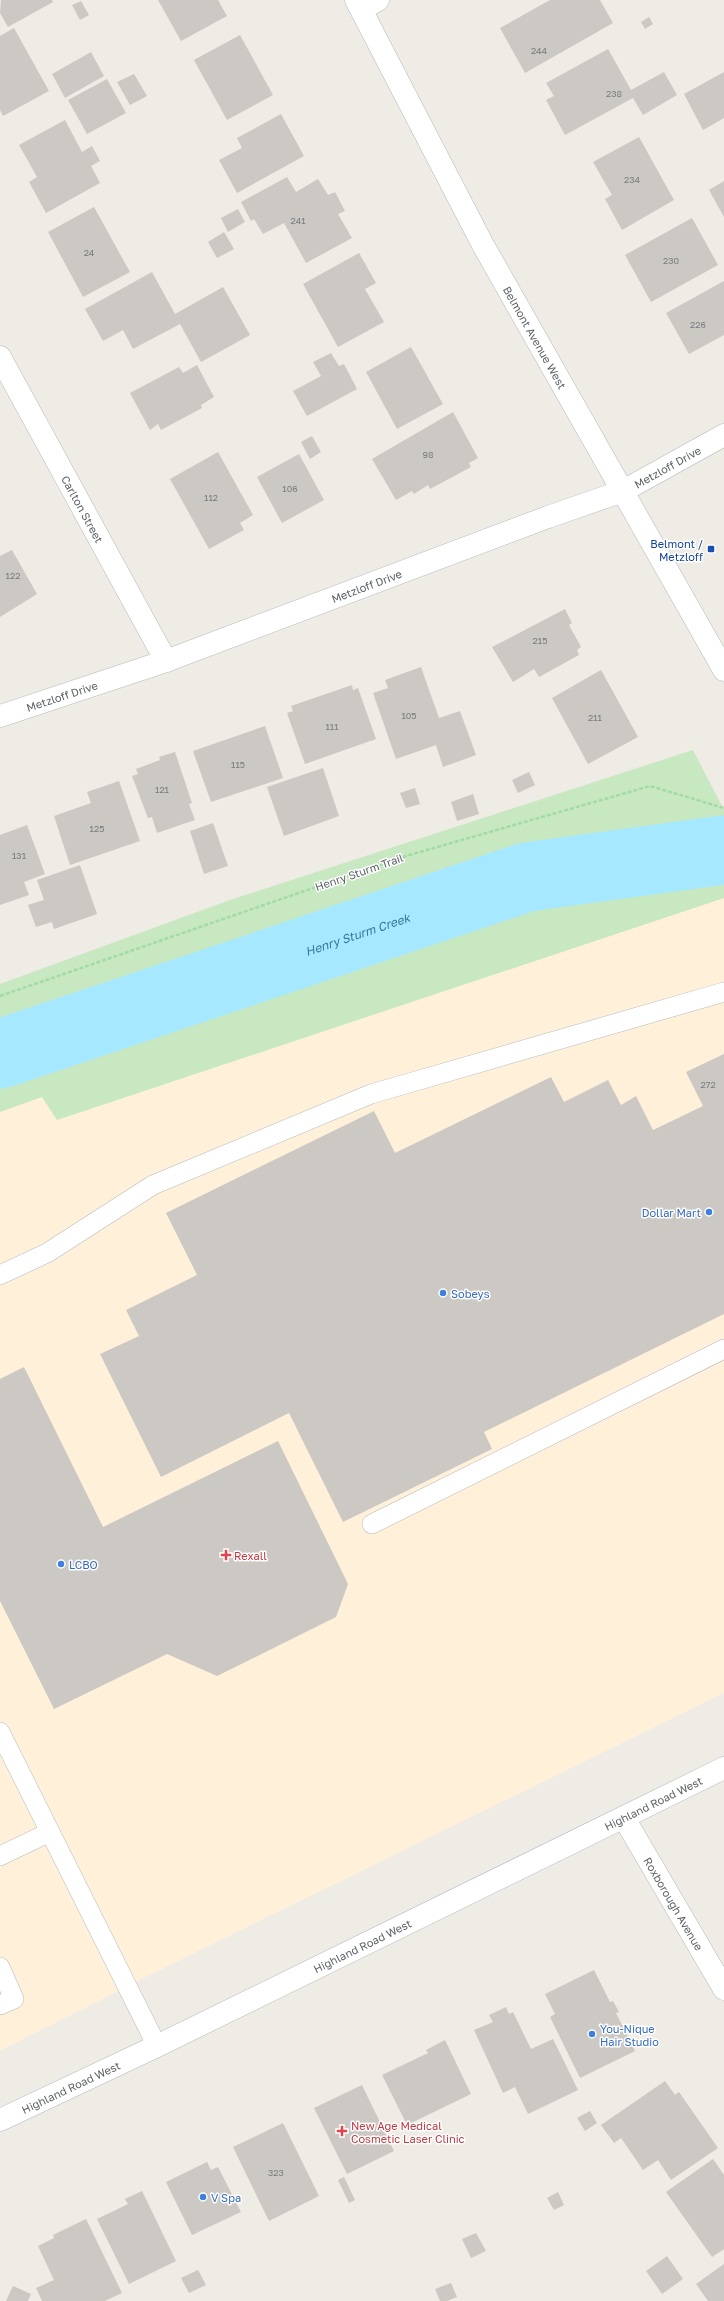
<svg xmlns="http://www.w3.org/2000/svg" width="724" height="2301" font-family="'Golos Text',sans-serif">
	<rect width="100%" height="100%" fill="#efebe5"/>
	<polygon fill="#fff0da" points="724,898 724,1693 176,1962 0,2051 0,1112 42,1096 57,1120"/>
	<polygon fill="#c7e8c0" points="693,750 724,810 724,898 57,1120 42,1097 0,1112 0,984 230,900"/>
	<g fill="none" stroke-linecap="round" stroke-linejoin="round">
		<path stroke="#a5e8ff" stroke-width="69" id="s1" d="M0,1054L527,877L724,850"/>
	</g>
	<g fill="#ccc8c4">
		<polygon points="1,0 52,0 53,2 8,27 0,13"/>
		<polygon points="158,0 218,0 227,16 181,41"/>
		<polygon points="550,0 600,0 613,23 525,73 500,28"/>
		<polygon points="81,1 89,15 80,20 72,5"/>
		<polygon points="649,17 653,24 645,29 641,22"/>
		<polygon points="14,28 49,91 3,116 0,110 0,36"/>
		<polygon points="240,35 273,95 227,120 194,60"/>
		<polygon points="608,49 631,90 664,72 677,95 643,115 633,98 565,135 546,100 554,96 546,83"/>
		<polygon points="91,52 104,76 65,98 52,74"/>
		<polygon points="724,72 724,118 703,130 684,94"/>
		<polygon points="134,74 147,96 130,105 117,82"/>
		<polygon points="107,79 126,113 87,134 68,100"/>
		<polygon points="281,114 304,156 237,193 219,160 242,148 237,138"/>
		<polygon points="65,120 82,152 92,146 100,161 91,166 100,183 46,213 29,182 37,177 19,145"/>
		<polygon points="639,137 674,200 622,230 605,199 612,195 593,162"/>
		<polygon points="287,177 296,192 318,179 328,195 335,192 345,211 338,214 352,238 306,263 284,223 263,234 254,219 251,221 241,202"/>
		<polygon points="724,181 724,217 709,190"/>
		<polygon points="94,207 130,272 83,297 48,232"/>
		<polygon points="238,209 245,222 228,232 221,218"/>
		<polygon points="692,218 718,265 651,302 625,255"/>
		<polygon points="224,232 234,249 217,258 208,242"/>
		<polygon points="359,253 376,283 365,289 384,322 338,347 303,284"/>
		<polygon points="152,272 175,314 223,287 250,335 201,362 180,324 133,349 123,330 103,341 85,309"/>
		<polygon points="724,281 724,335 689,354 666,313"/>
		<polygon points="411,347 443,404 397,429 366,372"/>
		<polygon points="331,353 339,366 344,364 357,389 307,416 293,391 321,376 313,362"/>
		<polygon points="197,365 214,397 201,405 202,408 161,430 158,424 150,430 130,393 179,367 183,373"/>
		<polygon points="453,412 478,458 469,463 471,467 430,489 428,485 414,494 412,491 396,500 372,459"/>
		<polygon points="312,436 321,452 310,459 301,442"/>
		<polygon points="218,452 253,515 240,523 244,530 209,549 170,479"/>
		<polygon points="299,454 324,500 282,523 257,477"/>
		<polygon points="12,550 37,594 0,617 0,556"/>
		<polygon points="565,609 572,623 569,625 581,647 577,650 579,655 539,677 534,669 513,682 492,647"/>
		<polygon points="421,667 439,718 460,711 476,755 443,767 436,745 396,759 373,693 388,688 385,680"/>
		<polygon points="601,670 638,737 588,764 552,698"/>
		<polygon points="352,685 353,690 358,688 376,739 305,764 287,713 293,711 291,706"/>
		<polygon points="265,726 283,778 211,802 193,751"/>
		<polygon points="175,752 192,803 189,804 195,820 157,833 152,817 148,818 132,776 138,774 136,769 160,760 159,757"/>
		<polygon points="323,768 339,816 284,836 267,787"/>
		<polygon points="529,772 535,785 518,793 512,780"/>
		<polygon points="119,781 140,841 70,865 54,816 91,803 87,792"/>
		<polygon points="415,788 420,804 406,808 400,793"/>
		<polygon points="473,794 479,814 457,821 451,802"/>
		<polygon points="213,823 228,866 204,874 190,831"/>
		<polygon points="27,825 45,874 24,882 29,895 0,905 0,835"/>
		<polygon points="80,865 97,914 54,929 52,922 36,927 28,905 44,900 37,880"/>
		<polygon points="724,1054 724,1314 484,1432 492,1449 343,1522 289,1413 161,1477 100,1354 139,1336 126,1310 197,1275 166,1213 374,1111 395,1153 551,1077 564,1102 608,1080 621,1105 636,1096 653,1130 703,1106 686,1072"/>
		<polygon points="24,1367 103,1527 278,1441 348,1584 336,1617 217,1676 167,1654 54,1709 0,1601 0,1379"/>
		<polygon points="594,1970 610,2002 613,2001 619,2012 616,2013 635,2051 580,2078 550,2017 555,2014 545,1994"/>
		<polygon points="506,2007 509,2014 513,2012 531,2049 553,2039 578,2090 528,2114 515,2087 503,2093 474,2030 493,2022 489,2015"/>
		<polygon points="445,2040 471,2094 407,2125 382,2075 428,2053 426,2050"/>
		<polygon points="665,2081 675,2095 679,2092 718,2148 671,2180 658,2160 643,2170 621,2138 614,2143 601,2125"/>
		<polygon points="362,2085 394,2151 347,2174 314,2108"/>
		<polygon points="590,2111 597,2123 585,2131 577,2118"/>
		<polygon points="283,2123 319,2196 269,2221 233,2147"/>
		<polygon points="713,2159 724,2175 724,2249 712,2257 666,2192"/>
		<polygon points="207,2162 211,2170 218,2167 241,2212 192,2235 166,2182"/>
		<polygon points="344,2177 355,2200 349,2203 338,2180"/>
		<polygon points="142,2191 176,2261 129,2284 97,2219 128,2204 125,2199"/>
		<polygon points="558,2192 564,2205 554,2210 547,2198"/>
		<polygon points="86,2219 122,2293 105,2301 42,2301 36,2288 54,2280 38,2246 54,2238 53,2235"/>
		<polygon points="476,2233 486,2251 471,2258 462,2239"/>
		<polygon points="667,2256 683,2279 662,2294 646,2271"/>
		<polygon points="724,2264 724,2301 708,2301 696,2284"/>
		<polygon points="198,2270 206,2285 189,2293 181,2278"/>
		<polygon points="451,2283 457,2297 447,2301 440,2301 435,2289"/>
		<polygon points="13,2286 31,2294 28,2301 6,2301"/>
	</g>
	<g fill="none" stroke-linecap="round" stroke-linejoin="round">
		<g stroke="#b5b9bc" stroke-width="20">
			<g id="lane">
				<polyline points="0,1275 47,1253 153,1185 371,1094 724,992"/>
				<polyline points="372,1524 724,1349"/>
				<polyline points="0,1732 157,2046"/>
				<polyline points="0,1856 50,1832"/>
				<polyline points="0,1967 14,1999 0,2005"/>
			</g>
		</g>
		<g stroke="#b5b9bc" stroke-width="23">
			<g id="street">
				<polyline points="362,9 378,0"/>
				<path id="s2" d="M0,357L166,661"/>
				<path id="s3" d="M0,716L166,661L548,517L623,491L724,435"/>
				<path id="s4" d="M624,1818L724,1989"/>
			</g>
		</g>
		<g stroke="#b3b9bd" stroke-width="23">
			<g id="secondary">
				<path id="s5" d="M356,0L483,245L724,670"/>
				<path id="s6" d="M0,2120L157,2046L724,1768"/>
			</g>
		</g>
		<polyline stroke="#a3daa7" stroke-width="2.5" stroke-dasharray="4 2" stroke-linecap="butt" points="0,996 406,856 650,786 724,808"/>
		<use href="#lane" stroke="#fff" stroke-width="19"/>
		<use href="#street" stroke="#fff" stroke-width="22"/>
		<use href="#secondary" stroke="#fff" stroke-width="22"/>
	</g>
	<rect fill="#1a4fb4" stroke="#fff" stroke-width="1.5" x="707" y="545" width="8" height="8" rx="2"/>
	<g fill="#3f7fe0" stroke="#fff" stroke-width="1.5">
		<circle cx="709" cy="1212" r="4"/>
		<circle cx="443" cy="1293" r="4"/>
		<circle cx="61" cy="1564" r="4"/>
		<circle cx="592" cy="2034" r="4"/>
		<circle cx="203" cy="2197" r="4"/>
	</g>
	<g fill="#e0444e" stroke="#fff" stroke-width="1.5">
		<path d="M224 1549h4v4h4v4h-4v4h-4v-4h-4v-4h4z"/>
		<path d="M340 2125h4v4h4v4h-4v4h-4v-4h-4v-4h4z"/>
	</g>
	<g text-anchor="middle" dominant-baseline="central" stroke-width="3" stroke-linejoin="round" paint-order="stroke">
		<g font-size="9" fill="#787c7e">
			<text x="539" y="50">244</text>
			<text x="614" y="93">238</text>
			<text x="632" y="179">234</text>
			<text x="298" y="220">241</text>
			<text x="89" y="252">24</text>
			<text x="671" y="260">230</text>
			<text x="698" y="324">226</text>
			<text x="428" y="454">98</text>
			<text x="290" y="488">106</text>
			<text x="211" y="497">112</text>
			<text x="13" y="575">122</text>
			<text x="540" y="640">215</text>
			<text x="409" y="715">105</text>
			<text x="595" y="717">211</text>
			<text x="332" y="726">111</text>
			<text x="238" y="764">115</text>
			<text x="162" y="789">121</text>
			<text x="97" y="828">125</text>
			<text x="19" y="855">131</text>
			<text x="708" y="1084">272</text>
			<text x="276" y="2172">323</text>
		</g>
		<g font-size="11" fill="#5c6266" stroke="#fff">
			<text stroke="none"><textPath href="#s5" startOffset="382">Belmont Avenue West</textPath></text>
			<text stroke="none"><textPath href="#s3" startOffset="713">Metzloff Drive</textPath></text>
			<text stroke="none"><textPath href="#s2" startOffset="173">Carlton Street</textPath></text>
			<text stroke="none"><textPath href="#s3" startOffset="389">Metzloff Drive</textPath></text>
			<text stroke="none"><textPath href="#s3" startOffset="65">Metzloff Drive</textPath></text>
			<text transform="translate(359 872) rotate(-19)">Henry Sturm Trail</text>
			<text stroke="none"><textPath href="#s6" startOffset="726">Highland Road West</textPath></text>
			<text stroke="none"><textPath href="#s4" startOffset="99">Roxborough Avenue</textPath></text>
			<text stroke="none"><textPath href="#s6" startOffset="402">Highland Road West</textPath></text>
			<text stroke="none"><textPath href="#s6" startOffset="78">Highland Road West</textPath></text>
		</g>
		<g font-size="11" fill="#164399" stroke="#fff" text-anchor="end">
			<text x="703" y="543">Belmont /<tspan x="703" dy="13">Metzloff</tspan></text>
		</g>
		<g font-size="11" fill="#366cbe" stroke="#fff" text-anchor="start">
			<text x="701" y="1212" text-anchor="end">Dollar Mart</text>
			<text x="451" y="1293">Sobeys</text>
			<text x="69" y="1564">LCBO</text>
			<text x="600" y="2028">You-Nique<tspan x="600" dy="13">Hair Studio</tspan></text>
			<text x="211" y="2197">V Spa</text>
		</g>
		<g font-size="11" fill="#be3a42" stroke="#fff" text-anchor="start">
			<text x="234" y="1555">Rexall</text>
			<text x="351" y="2125">New Age Medical<tspan x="351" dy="13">Cosmetic Laser Clinic</tspan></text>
		</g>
		<g font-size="12" font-style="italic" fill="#36799a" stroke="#fff">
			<text stroke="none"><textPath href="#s1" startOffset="377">Henry Sturm Creek</textPath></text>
		</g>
	</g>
</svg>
